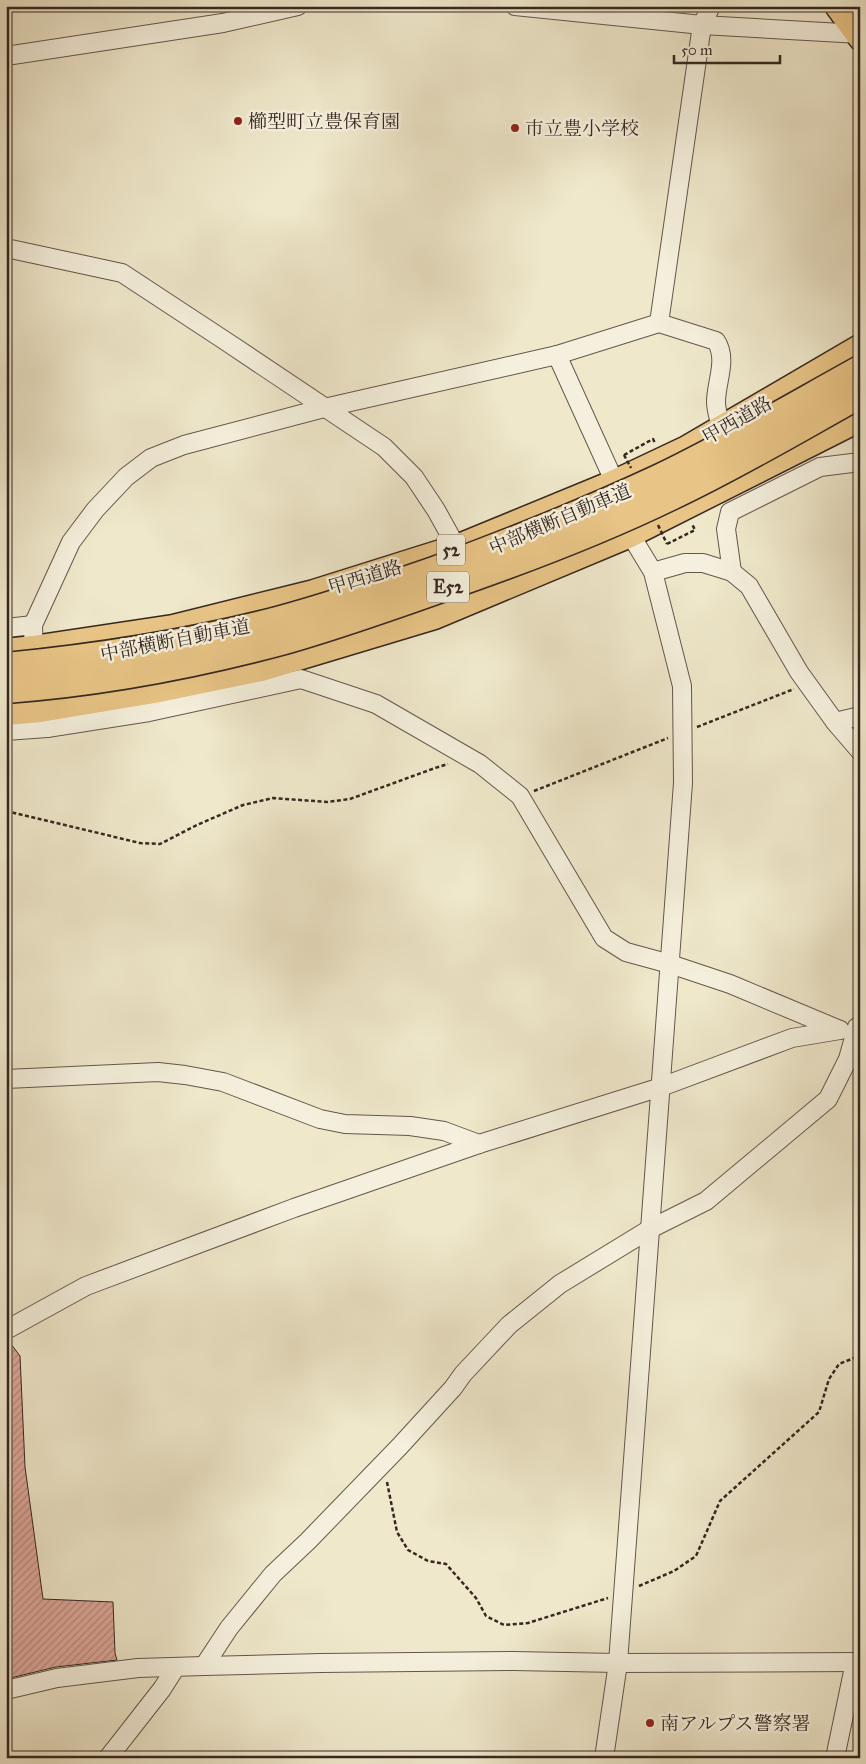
<svg xmlns="http://www.w3.org/2000/svg" width="866" height="1764" font-family="'IM FELL Great Primer','Noto Serif JP',serif">
	<defs>
		<pattern id="building-hatch" width="6" height="6" patternUnits="userSpaceOnUse" patternTransform="scale(1.25)"><rect width="6" height="6" fill="#dea89a"/><path d="M-1 1l2-2M0 6l6-6M5 7l2-2" fill="none" stroke="#b5897d"/></pattern>
	</defs>
	<rect width="100%" height="100%" fill="#efe8cb"/>
	<filter id="stains"><feTurbulence type="fractalNoise" baseFrequency=".004" numOctaves="4"/><feColorMatrix values="0 0 0 0 .2 0 0 0 0 .09 0 0 0 0 .02 0 0 0 .5 -.17"/></filter>
	<radialGradient id="worn" r=".72"><stop offset=".6" stop-color="#630" stop-opacity="0"/><stop offset="1" stop-color="#630" stop-opacity=".3"/></radialGradient>
	<polygon fill="url(#building-hatch)" stroke="#362721" points="8,1340 20,1356 25,1467 43,1599 113,1602 115,1653 117,1660 56,1667 6,1679 6,1341"/>
	<g fill="none" stroke-linecap="round" stroke-linejoin="round">
		<g stroke="#64574c" stroke-width="20">
			<g id="minor">
				<polyline points="515,6 702,25 860,34"/>
				<polyline points="6,56 223,23 298,6"/>
				<polyline points="6,248 122,273 224,340 384,447 414,477 436,510 457,548"/>
				<path d="M659,323L716,341C728,359 716,382 716,402C716,411 720,421 721,429"/>
				<polyline points="557,355 615,483 618,491"/>
				<polyline points="653,572 685,563 703,563 732,572 749,586 799,672 835,722 860,751"/>
				<polyline points="732,572 726,529 730,512 820,467 860,462"/>
				<polyline points="6,628 33,625"/>
				<polyline points="34,658 33,625 71,542 95,510 126,477 151,458 184,445 324,408 557,355 659,323 702,25 711,6"/>
				<polyline points="38,699 40,709 47,728 149,712 301,679 376,704 480,764 520,796 604,938 626,952 670,964 730,984 840,1030"/>
				<polyline points="835,722 860,716"/>
				<polyline points="6,731 47,728"/>
				<polyline points="6,1079 158,1072 185,1075 223,1082 320,1119 345,1124 410,1126 444,1131 479,1144"/>
				<polyline points="6,1330 86,1286 294,1208 479,1144 661,1087 792,1038 840,1030"/>
				<polyline points="204,1666 229,1628 273,1574 308,1541 400,1446 453,1388 463,1374 509,1325 560,1284 650,1229 706,1201 828,1099 848,1059 857,1027"/>
				<polyline points="6,1690 57,1678 138,1668 204,1666 321,1663 513,1661 618,1663 860,1662"/>
				<polyline points="108,1758 162,1689 176,1667"/>
				<polyline points="604,1758 618,1663 683,783 682,686 653,572 630,534 627,524"/>
				<polyline points="835,1758 855,1662"/>
			</g>
		</g>
		<g stroke="#362721" stroke-width="25">
			<polyline id="major" points="836,6 860,39"/>
		</g>
		<g stroke="#362721" stroke-width="29">
			<g id="highway">
				<polyline points="6,652 33,649 173,628 314,593 457,548 615,483 687,449 860,348"/>
				<polyline points="6,712 40,709 154,690 261,668 434,616 630,534 860,418"/>
			</g>
		</g>
		<g stroke="#362721" stroke-width="2.5" stroke-dasharray="4 2.5" stroke-linecap="butt">
			<polyline points="624,455 653,439 655,443"/>
			<polyline points="667,544 695,530 692,524"/>
			<polyline points="697,727 794,689"/>
			<polyline points="534,791 668,738"/>
			<polyline points="6,811 140,843 160,844 197,825 243,805 273,798 327,802 350,799 435,768 448,764"/>
			<polyline points="387,1482 397,1532 408,1550 428,1561 446,1564 476,1598 486,1616 504,1625 528,1623 608,1598"/>
			<polyline points="639,1586 674,1571 696,1556 720,1501 819,1412 829,1379 839,1364 854,1358 860,1358"/>
		</g>
		<use href="#minor" stroke="#f5f0dd" stroke-width="18"/>
		<use href="#major" stroke="#e8c486" stroke-width="22"/>
		<use href="#highway" stroke="#e8c486" stroke-width="26"/>
		<g stroke="#362721" stroke-width="29" stroke-linecap="butt">
			<g id="highway-bridge">
				<path d="M6,666C97,657 189,643 277,620C330,606 382,588 434,570C510,542 585,512 658,478C727,445 793,406 860,369"/>
				<path d="M6,690C99,683 191,666 281,642C338,626 394,606 450,586C525,560 599,532 671,497C735,467 797,430 860,395"/>
			</g>
		</g>
		<g stroke="#362721" stroke-width="2.5" stroke-dasharray="4 2.5" stroke-linecap="butt">
			<polyline points="624,455 631,468"/>
			<polyline points="658,525 667,544"/>
		</g>
		<use href="#highway-bridge" stroke="#e8c486" stroke-width="26"/>
	</g>
	<g fill="#8f2418" stroke="#f5f0dd" stroke-width="2">
		<circle cx="238" cy="121" r="5"/>
		<circle cx="515" cy="128" r="5"/>
		<circle cx="650" cy="1723" r="5"/>
	</g>
	<g text-anchor="middle" dominant-baseline="central" stroke-width="5" stroke-linejoin="round" paint-order="stroke">
		<g fill="#f5f0dd" stroke="#6f6359" stroke-width="1">
			<rect x="437" y="534.5" width="28" height="31" rx="4"/>
			<rect x="427" y="571.5" width="42" height="31" rx="4"/>
		</g>
		<g font-size="18" font-weight="bold" fill="#362721">
			<text x="451" y="550">52</text>
			<text x="448" y="587">E52</text>
		</g>
		<g font-size="19" fill="#362721" stroke="#f5f0dd" text-anchor="start">
			<text x="248" y="121">櫛型町立豊保育園</text>
			<text x="525" y="128">市立豊小学校</text>
			<text x="660" y="1723">南アルプス警察署</text>
		</g>
		<g font-size="19" fill="#362721" stroke="#f5f0dd">
			<text transform="translate(737 420) rotate(-30)">甲西道路</text>
			<text transform="translate(560 519) rotate(-23)">中部横断自動車道</text>
			<text transform="translate(365 577) rotate(-17)">甲西道路</text>
			<text transform="translate(175 640) rotate(-11)">中部横断自動車道</text>
		</g>
	</g>
	<rect width="866" height="1764" fill="none" stroke="#efe8cb" stroke-width="25"/>
	<rect x="8" y="8" width="851" height="1749" fill="none" stroke="#362721" stroke-width="2.5"/>
	<rect x="12" y="12" width="841" height="1739" fill="none" stroke="#362721"/>
	<path d="M674 55v8h106v-8" fill="none" stroke="#362721" stroke-width="2.5"/>
	<text x="681" y="55" font-size="15" fill="#362721" stroke="#f5f0dd" stroke-width="4" paint-order="stroke">50 m</text>
	<rect width="100%" height="100%" filter="url(#stains)"/>
	<rect width="100%" height="100%" fill="url(#worn)"/>
</svg>
